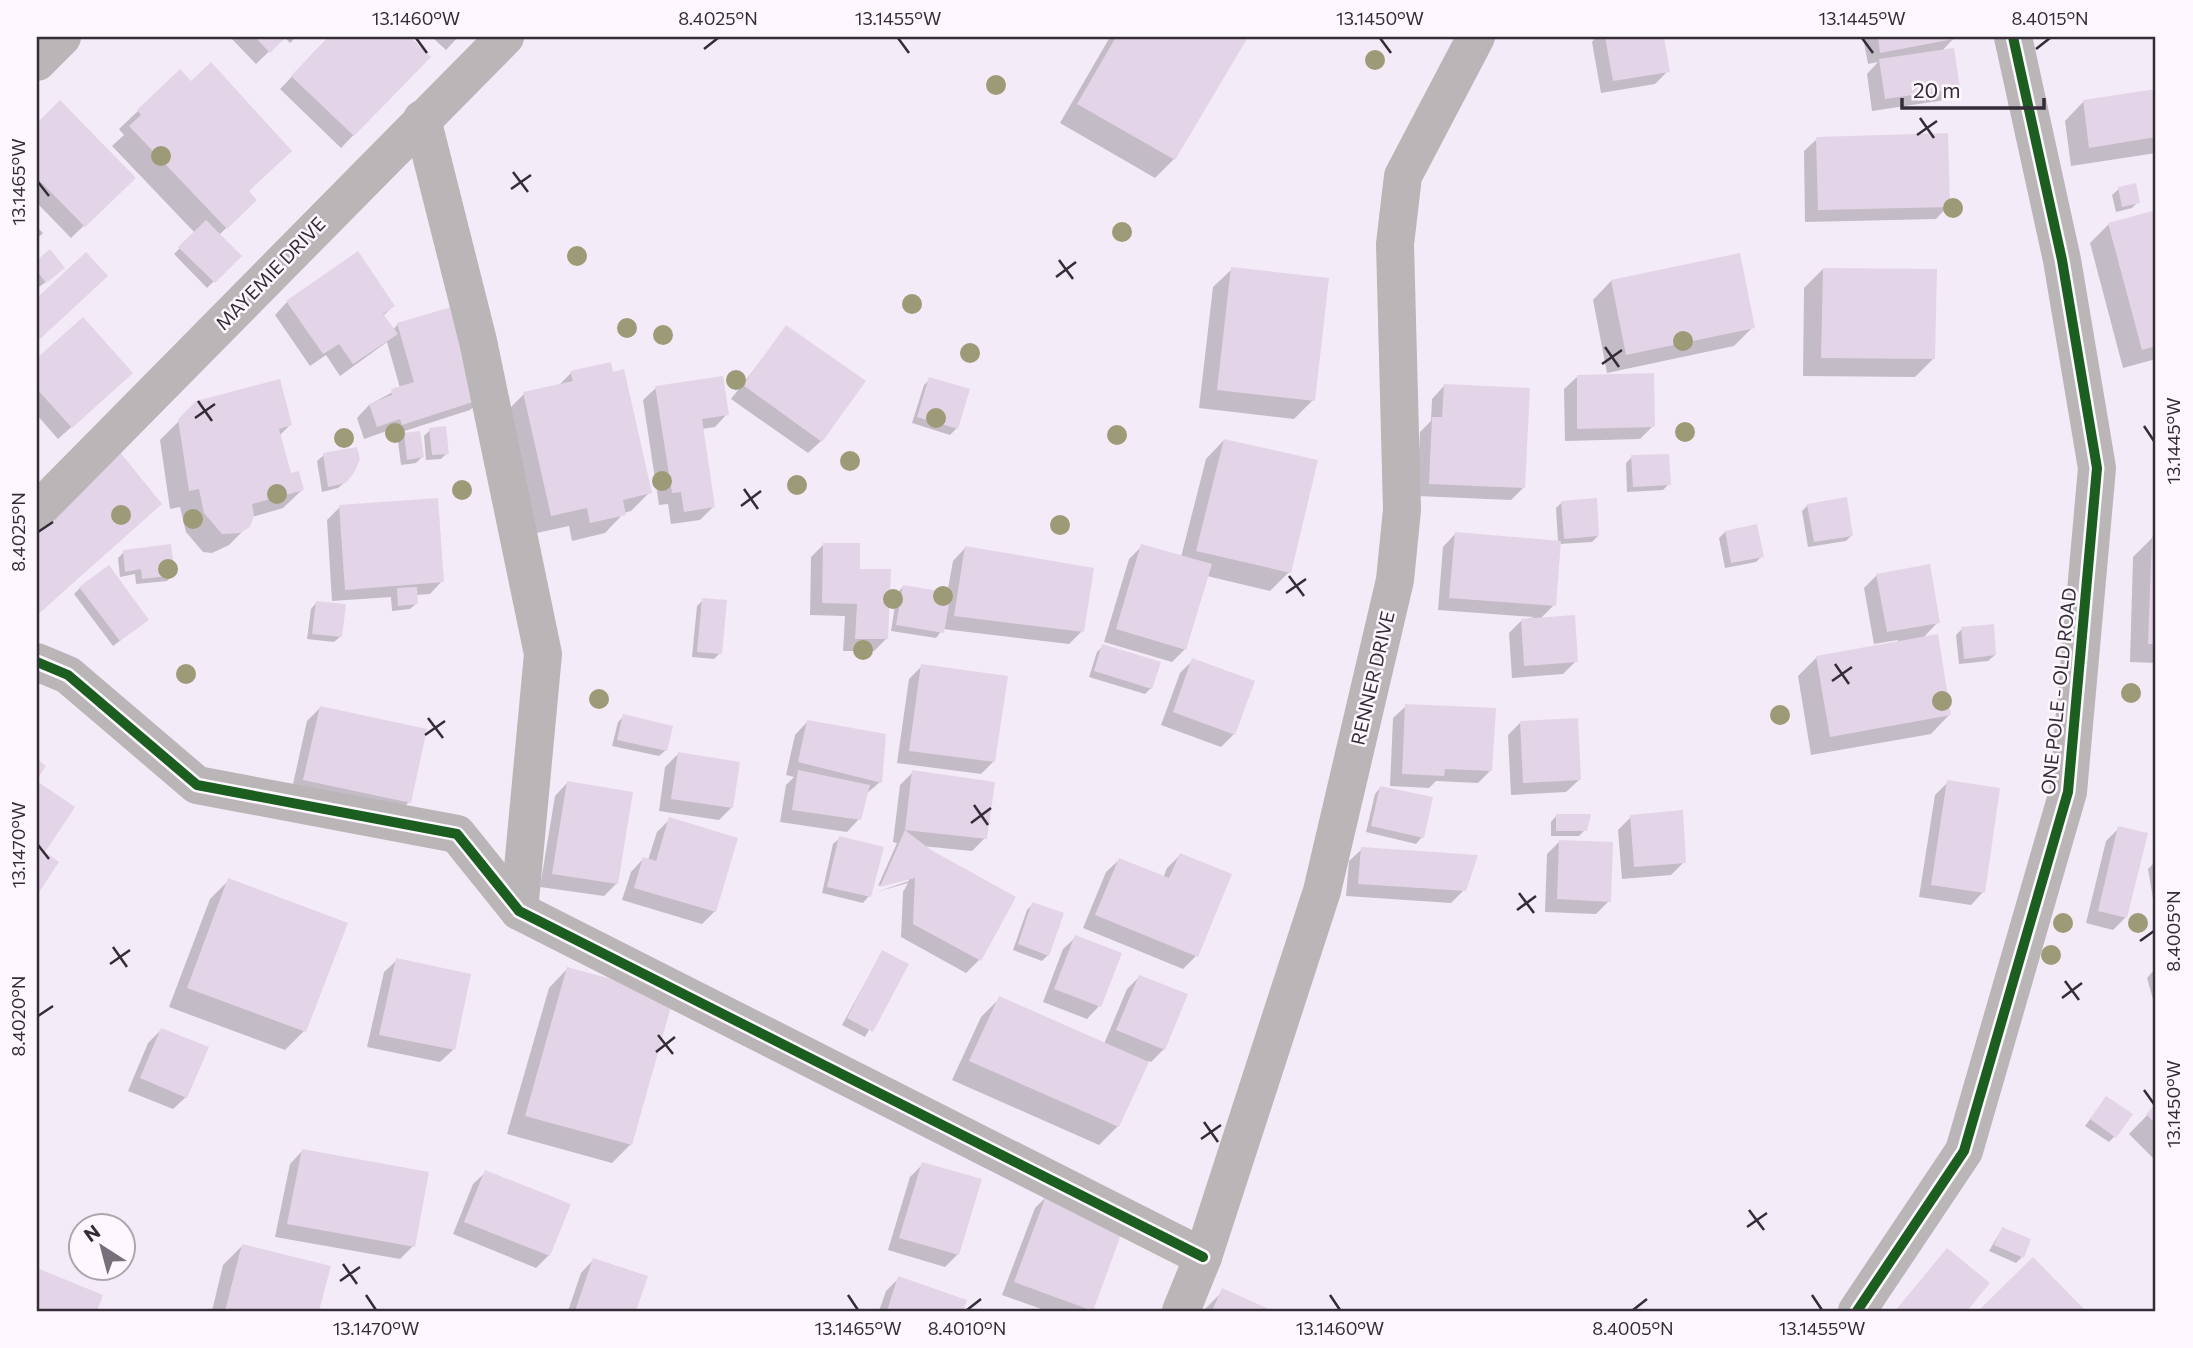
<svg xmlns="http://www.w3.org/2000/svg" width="2193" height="1348" font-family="Commissioner,sans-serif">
	<rect width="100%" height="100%" fill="#f4ebf8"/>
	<g fill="#0003">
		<polygon points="230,37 296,37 290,43 284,37 256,64"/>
		<polygon points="330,37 407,37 429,57 341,148 280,89"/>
		<polygon points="432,37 458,37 446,50"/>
		<polygon points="1110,37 1246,37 1174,159 1155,178 1060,123"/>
		<polygon points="1596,37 1662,37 1668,71 1655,84 1601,93 1592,42"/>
		<polygon points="1863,37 1955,37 1941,52 1958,87 1945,100 1872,111 1867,74 1878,62 1868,64"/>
		<polygon points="2156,91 2156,153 2071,166 2065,121 2083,102"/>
		<polygon points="60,103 133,178 71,238 37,203 37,125"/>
		<polygon points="138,111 255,200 219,235 240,256 207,288 174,254 195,233 112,146 124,135 119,129"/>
		<polygon points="1817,139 1948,206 1936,219 1805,222 1804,151"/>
		<polygon points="2119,189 2138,202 2132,208 2116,212 2112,195"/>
		<polygon points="2156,212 2156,359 2123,368 2090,243 2109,224"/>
		<polygon points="37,227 43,233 37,239"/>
		<polygon points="50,251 57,274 39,287 37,262"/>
		<polygon points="1232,269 1313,400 1294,419 1199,408 1213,287"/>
		<polygon points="1823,269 1934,358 1915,377 1803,376 1804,288"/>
		<polygon points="1611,281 1753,327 1734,346 1607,373 1593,300"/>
		<polygon points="287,302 393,306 383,316 393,330 398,324 483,397 470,410 389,436 387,431 364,439 357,418 369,405 400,388 387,342 340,376 326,355 310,366 275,315"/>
		<polygon points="83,319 118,385 58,439 37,415 37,361"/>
		<polygon points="787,327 821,441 808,453 731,399"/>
		<polygon points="571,373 650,492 631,511 624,513 605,533 572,541 569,526 532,534 505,413 524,394 558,386"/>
		<polygon points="1577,377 1653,426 1640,439 1565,441 1564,389"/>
		<polygon points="930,379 968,391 956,429 950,435 912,423 924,385"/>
		<polygon points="1444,386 1524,487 1511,500 1417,496 1420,432 1431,421 1432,399"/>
		<polygon points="656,388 727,414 715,427 701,429 713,507 700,520 671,524 668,504 659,505 643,400"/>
		<polygon points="197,403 290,425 279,436 289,475 302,490 283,508 252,517 248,526 229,545 212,553 203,552 186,532 180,507 170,509 160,440"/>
		<polygon points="430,430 447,453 441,459 426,460 424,436"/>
		<polygon points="404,435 422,457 416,463 401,465 398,441"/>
		<polygon points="1224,440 1289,572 1270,591 1207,576 1185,649 1172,662 1104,642 1129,559 1142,546 1181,557 1206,459"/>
		<polygon points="119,454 160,504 37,615 37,532"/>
		<polygon points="324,455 345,482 338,488 322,492 317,461"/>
		<polygon points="1632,457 1669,484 1663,490 1627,492 1626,463"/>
		<polygon points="1562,502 1598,536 1592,542 1559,544 1554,605 1540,619 1576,661 1563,674 1512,678 1509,633 1521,621 1534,617 1438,610 1443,547 1455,534 1558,542 1556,508"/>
		<polygon points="1808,505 1852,535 1846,541 1808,547 1802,511"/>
		<polygon points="340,507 442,581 430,594 416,595 417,603 410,609 392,611 391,597 332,601 327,520"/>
		<polygon points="1725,532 1762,556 1756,562 1725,568 1719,538"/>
		<polygon points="2152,538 2156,538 2156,663 2130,662 2133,557"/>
		<polygon points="824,544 858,570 887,638 874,651 843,651 845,616 810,615 811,557"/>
		<polygon points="965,548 1082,631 1069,644 943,629 936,638 891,631 897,593 904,586 947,594 953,561"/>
		<polygon points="124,552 173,575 167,581 136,584 135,574 120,577 118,558"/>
		<polygon points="1877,575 1938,622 1922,639 1949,715 1931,734 1811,755 1798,676 1817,657 1898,643 1898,640 1874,644 1864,588"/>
		<polygon points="80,588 147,620 113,646 74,594"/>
		<polygon points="703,600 720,653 714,659 692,657 697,606"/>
		<polygon points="317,602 341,636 334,642 307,639 311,609"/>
		<polygon points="1962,629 1995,655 1988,661 1959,664 1956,635"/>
		<polygon points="1103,646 1151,688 1145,694 1089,677 1097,652"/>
		<polygon points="1193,660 1234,734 1221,747 1161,725 1180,673"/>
		<polygon points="922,666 994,761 981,774 897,763 909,679"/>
		<polygon points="1406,706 1491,770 1478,783 1436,781 1429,788 1390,786 1393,718"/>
		<polygon points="320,708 409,802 396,815 291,793 307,721"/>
		<polygon points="624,716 666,750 659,756 612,746 618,722"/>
		<polygon points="807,722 880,782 866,794 859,819 847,832 780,822 786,785 794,777 786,775 795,735"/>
		<polygon points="1521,722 1579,780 1566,792 1511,795 1508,735"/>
		<polygon points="678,754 732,807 719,820 659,811 665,767"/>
		<polygon points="913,772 985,838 972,851 922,846 979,960 966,973 901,937 903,892 908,883 876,892 909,881 909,878 878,886 897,843 893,842 900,785"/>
		<polygon points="1948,782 1983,892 1971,905 1919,897 1935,795"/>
		<polygon points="37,783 73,807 43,852 57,862 37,892"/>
		<polygon points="567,783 617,883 604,896 540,887 555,796"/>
		<polygon points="1381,787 1422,837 1416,844 1366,832 1375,794"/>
		<polygon points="1557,815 1585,830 1579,836 1551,836 1551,822"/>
		<polygon points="1631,817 1684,862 1671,875 1622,879 1618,830"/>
		<polygon points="670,819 715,911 702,924 622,900 631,872 643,859 648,860 657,832"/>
		<polygon points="2119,828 2126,917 2113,930 2086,923 2106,841"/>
		<polygon points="840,838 869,896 863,903 822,893 833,844"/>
		<polygon points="1559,842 1609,901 1596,914 1545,912 1547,854"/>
		<polygon points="1362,849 1464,890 1451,903 1346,896 1349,861"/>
		<polygon points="1180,855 1196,956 1183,969 1083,928 1106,872 1119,860 1163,878 1167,868"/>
		<polygon points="2156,861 2156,917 2148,869"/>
		<polygon points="229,880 304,1031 285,1050 169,1007 210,899"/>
		<polygon points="1033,904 1048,955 1042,961 1013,950 1027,910"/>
		<polygon points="1076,937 1099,1006 1087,1019 1043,1002 1063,949"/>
		<polygon points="882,952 906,965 865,1037 842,1025"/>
		<polygon points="397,960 453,1050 440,1062 367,1047 384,972"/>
		<polygon points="567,969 631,1144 612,1163 507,1134 549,988"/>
		<polygon points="2153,971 2156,971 2156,1010 2147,978"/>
		<polygon points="1139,977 1164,1049 1151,1062 1148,1061 1118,1126 1099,1145 952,1080 981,1017 1000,998 1104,1044 1127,989"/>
		<polygon points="161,1030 186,1097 173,1109 128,1091 148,1043"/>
		<polygon points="2106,1098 2115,1136 2109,1142 2085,1126"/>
		<polygon points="2156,1106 2156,1161 2129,1134"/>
		<polygon points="302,1151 413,1246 400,1259 275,1237 290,1164"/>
		<polygon points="923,1164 958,1254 945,1267 888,1250 910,1177"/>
		<polygon points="486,1172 549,1255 536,1268 453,1234 473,1184"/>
		<polygon points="1048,1195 1092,1310 1090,1311 1047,1311 1002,1295 1035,1208"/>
		<polygon points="2002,1229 2022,1257 2016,1263 1989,1251"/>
		<polygon points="242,1246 329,1267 318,1311 212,1311 223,1265"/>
		<polygon points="593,1260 646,1277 634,1311 568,1311 581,1273"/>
		<polygon points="2033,1260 2082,1311 1980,1311"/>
		<polygon points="37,1270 101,1296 95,1311 37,1311"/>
		<polygon points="899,1278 965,1301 961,1311 879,1311 886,1291"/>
		<polygon points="1223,1291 1269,1311 1203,1311"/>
	</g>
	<g fill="#e4d4e7">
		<polygon points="255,37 286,37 270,53"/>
		<polygon points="328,37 410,37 431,57 354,136 291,76"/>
		<polygon points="1116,37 1248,37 1175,160 1077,104"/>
		<polygon points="1605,37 1664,37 1670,72 1613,81"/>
		<polygon points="1878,37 1959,37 1959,38 1880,53"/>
		<polygon points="1954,48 1960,88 1885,99 1879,59"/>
		<polygon points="211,62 292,151 249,191 257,200 227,229 129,126 141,115 137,110 180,69 191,81"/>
		<polygon points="2156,89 2156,137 2089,148 2083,100"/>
		<polygon points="60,100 136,178 85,227 37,178 37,123"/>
		<polygon points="1948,133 1950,207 1818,210 1816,137"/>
		<polygon points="2136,183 2140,203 2122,207 2118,187"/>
		<polygon points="2156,210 2156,346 2142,350 2108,223"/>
		<polygon points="206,220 242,256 215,283 178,247"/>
		<polygon points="50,249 65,268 46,283 37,271 37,260"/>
		<polygon points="358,251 395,306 383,314 398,334 353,364 339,344 323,354 286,301"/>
		<polygon points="86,252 108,276 40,339 37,335 37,298"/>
		<polygon points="1740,253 1755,328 1626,355 1611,280"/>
		<polygon points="1231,267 1329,278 1315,401 1217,390"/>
		<polygon points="1823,268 1937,269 1935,359 1821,358"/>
		<polygon points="458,305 485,398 402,425 400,419 377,427 369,404 392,395 391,389 414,382 397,323"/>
		<polygon points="83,317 133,373 72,428 37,389 37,358"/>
		<polygon points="786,325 866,381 822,442 743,385"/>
		<polygon points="611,362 613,372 624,369 652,493 623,500 626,515 590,523 587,508 551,516 523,392 573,381 570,371"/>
		<polygon points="1654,373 1655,427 1577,429 1577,375"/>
		<polygon points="723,376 729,415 702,419 715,507 684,512 681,492 672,493 655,386"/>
		<polygon points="929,377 970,389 958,429 917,417"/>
		<polygon points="280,379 292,425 279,429 291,473 299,471 304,490 252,504 254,516 250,527 240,533 222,534 204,513 199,489 189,491 178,419 196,401"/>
		<polygon points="1444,384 1530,388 1525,488 1429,484 1432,417 1442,417"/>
		<polygon points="446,426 449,454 432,455 429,428"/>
		<polygon points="420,431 424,457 407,460 404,433"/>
		<polygon points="1224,439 1318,460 1291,573 1196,551"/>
		<polygon points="357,447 360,459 355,471 346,483 328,487 323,453"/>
		<polygon points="119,451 162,504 37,615 37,530"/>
		<polygon points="1669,454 1671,485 1633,487 1631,455"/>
		<polygon points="1847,497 1853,536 1814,542 1807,504"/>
		<polygon points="438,498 444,582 345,590 339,505"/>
		<polygon points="1597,498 1599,536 1564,539 1561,501"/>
		<polygon points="1757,524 1764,557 1731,563 1725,531"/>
		<polygon points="1455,532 1561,541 1556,606 1449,598"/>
		<polygon points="2152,536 2156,536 2156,644 2148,644"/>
		<polygon points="823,543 860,543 860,569 891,569 888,639 855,639 857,604 822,603"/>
		<polygon points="171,544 175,575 142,579 141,569 125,572 123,550"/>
		<polygon points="1141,544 1212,564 1186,650 1116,629"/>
		<polygon points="965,546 1094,568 1084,632 954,616"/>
		<polygon points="1930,564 1940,623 1887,632 1876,574"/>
		<polygon points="109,565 149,620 120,641 79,587"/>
		<polygon points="903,585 951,593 944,633 896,625"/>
		<polygon points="417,587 418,604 398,606 397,588"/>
		<polygon points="702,598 727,600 722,654 697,652"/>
		<polygon points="316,601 346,604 342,637 312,634"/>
		<polygon points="1575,615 1578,662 1524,666 1521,619"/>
		<polygon points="1994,624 1996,655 1964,659 1961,627"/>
		<polygon points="1938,634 1951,715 1830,737 1816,656"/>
		<polygon points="1102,644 1161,662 1152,689 1094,671"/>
		<polygon points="1192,658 1255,681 1235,735 1173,712"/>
		<polygon points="921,664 1008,676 995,762 909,751"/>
		<polygon points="1405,704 1496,708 1492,771 1445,769 1444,776 1402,774"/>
		<polygon points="320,706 427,729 411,803 303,780"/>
		<polygon points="623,714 673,726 667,751 617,740"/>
		<polygon points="1578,718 1581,780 1523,783 1520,721"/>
		<polygon points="807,720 886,734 882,783 798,762"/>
		<polygon points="678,752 740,762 733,808 671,799"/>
		<polygon points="37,759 46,766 37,780"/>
		<polygon points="798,770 870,785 861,820 792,810"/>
		<polygon points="912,770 995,782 987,839 905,830"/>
		<polygon points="1947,780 2000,788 1985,893 1931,885"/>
		<polygon points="37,781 75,807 45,852 59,862 37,895"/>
		<polygon points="567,781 633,792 618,884 552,874"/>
		<polygon points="1380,786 1433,797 1424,838 1371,826"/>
		<polygon points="1683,810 1686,863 1634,867 1630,815"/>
		<polygon points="1556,814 1591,814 1587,831 1556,831"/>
		<polygon points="669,817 738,838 716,912 634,888 643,857 656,861"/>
		<polygon points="2118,826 2148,833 2127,918 2098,911"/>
		<polygon points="905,830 931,850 1016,897 981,961 913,924 915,878 880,887"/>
		<polygon points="839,836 884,847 871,897 827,887"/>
		<polygon points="1559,840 1613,842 1611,902 1557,899"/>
		<polygon points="1361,847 1478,855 1466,891 1358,884"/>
		<polygon points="1180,853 1232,874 1198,957 1095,915 1119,858 1169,878"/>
		<polygon points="228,878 348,923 306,1032 187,988"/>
		<polygon points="1032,902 1064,913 1049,956 1018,944"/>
		<polygon points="1075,935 1122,953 1101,1007 1054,989"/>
		<polygon points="882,950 909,964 873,1032 847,1018"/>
		<polygon points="396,958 471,974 455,1050 379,1035"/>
		<polygon points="567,967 674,996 632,1145 525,1116"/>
		<polygon points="1139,975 1188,994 1165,1050 1116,1030"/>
		<polygon points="999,996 1149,1062 1119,1127 969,1061"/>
		<polygon points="161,1028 209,1047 187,1098 140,1078"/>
		<polygon points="2106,1096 2133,1114 2116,1138 2090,1119"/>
		<polygon points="2156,1104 2156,1124 2146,1114"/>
		<polygon points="302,1149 429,1172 415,1247 287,1224"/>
		<polygon points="922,1162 982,1179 959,1255 899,1238"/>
		<polygon points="485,1170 571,1204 550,1256 464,1222"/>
		<polygon points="1047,1193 1126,1221 1093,1311 1014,1282"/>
		<polygon points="2002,1227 2031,1239 2024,1258 1994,1245"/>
		<polygon points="242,1244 331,1266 319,1311 225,1311"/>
		<polygon points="1947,1248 1990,1283 1967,1311 1895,1311"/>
		<polygon points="2033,1257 2086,1311 1978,1311"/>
		<polygon points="593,1258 648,1276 636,1311 575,1311"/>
		<polygon points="37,1268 103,1295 97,1311 37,1311"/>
		<polygon points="898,1276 967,1300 963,1311 887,1311"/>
		<polygon points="1222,1288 1273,1311 1212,1311"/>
	</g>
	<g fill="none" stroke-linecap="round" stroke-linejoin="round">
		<g stroke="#bab5b7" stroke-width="38">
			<polyline points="37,62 62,37"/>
			<polyline points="422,119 478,341 543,654 519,911"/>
			<polyline points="37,511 505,37"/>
			<polyline points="37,662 68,675 197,785 457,834 519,911 1203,1257"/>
			<polyline points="1181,1311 1203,1257 1322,891 1395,580 1402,510 1395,244 1403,176 1476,37"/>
		</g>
		<polyline stroke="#bab5b7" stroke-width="38" points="1857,1311 1964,1151 2068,792 2097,468 2062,260 2013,37"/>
		<g stroke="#fcf8fe" stroke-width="15">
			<g id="cycleway">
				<polyline points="37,662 68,675 197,785 457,834 519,911 1203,1257"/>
				<polyline points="1857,1311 1964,1151 2068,792 2097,468 2062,260 2013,37"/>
			</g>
		</g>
		<use href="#cycleway" stroke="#1b5e20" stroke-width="10"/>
	</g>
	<g fill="#9d9a77">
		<circle cx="1375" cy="60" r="10"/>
		<circle cx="996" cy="85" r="10"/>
		<circle cx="161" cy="156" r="10"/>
		<circle cx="1953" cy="208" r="10"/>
		<circle cx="1122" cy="232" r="10"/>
		<circle cx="577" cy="256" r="10"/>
		<circle cx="912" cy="304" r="10"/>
		<circle cx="627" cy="328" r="10"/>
		<circle cx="663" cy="335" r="10"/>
		<circle cx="1683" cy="341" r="10"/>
		<circle cx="970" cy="353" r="10"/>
		<circle cx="736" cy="380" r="10"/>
		<circle cx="936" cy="418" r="10"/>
		<circle cx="1685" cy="432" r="10"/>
		<circle cx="395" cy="433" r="10"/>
		<circle cx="1117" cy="435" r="10"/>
		<circle cx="344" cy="438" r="10"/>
		<circle cx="850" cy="461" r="10"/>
		<circle cx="662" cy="481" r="10"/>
		<circle cx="797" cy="485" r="10"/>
		<circle cx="462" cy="490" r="10"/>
		<circle cx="277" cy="494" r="10"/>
		<circle cx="121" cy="515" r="10"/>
		<circle cx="193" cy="519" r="10"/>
		<circle cx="1060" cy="525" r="10"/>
		<circle cx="168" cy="569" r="10"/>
		<circle cx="943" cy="596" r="10"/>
		<circle cx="893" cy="599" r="10"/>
		<circle cx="863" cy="650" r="10"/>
		<circle cx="186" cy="674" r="10"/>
		<circle cx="2131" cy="693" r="10"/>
		<circle cx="599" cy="699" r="10"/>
		<circle cx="1942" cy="701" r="10"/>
		<circle cx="1780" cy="715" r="10"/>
		<circle cx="2063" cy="923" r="10"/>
		<circle cx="2138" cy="923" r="10"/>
		<circle cx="2051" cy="955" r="10"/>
	</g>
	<path fill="none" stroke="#342d38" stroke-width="2.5" d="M416,38L427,53M898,38L909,53M1380,38L1391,53M1862,38L1873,53M704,49L718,38M2036,49L2050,38M1920,118L1934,138M1917,135L1937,121M513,172L528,192M38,182L49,196M511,189L531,175M1059,260L1073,279M1056,277L1076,262M1605,347L1619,367M1602,364L1622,350M198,401L212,421M195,418L215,404M2144,426L2154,441M744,489L758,509M741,506L761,491M38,532L53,522M1289,576L1304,596M1286,593L1306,579M1835,664L1849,684M1832,681L1852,667M428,718L443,738M425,735L445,721M974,805L988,825M971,823L991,808M38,845L49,859M1519,893L1534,913M1517,910L1536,896M2140,941L2154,931M113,947L127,967M110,964L130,950M2065,981L2079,1000M2062,998L2082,983M38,1016L53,1006M658,1035L673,1054M656,1052L675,1037M2144,1090L2154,1104M1204,1122L1218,1142M1201,1139L1221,1125M1749,1210L1764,1230M1747,1227L1767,1213M343,1264L357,1284M340,1281L360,1267M366,1295L376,1310M848,1295L858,1310M1330,1295L1340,1310M1812,1295L1822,1310M967,1310L981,1299M1633,1310L1647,1299"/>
	<g text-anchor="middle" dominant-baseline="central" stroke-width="5" stroke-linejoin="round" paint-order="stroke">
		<g font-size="19" fill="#342d38" stroke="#fcf8fe">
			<text transform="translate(270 273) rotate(-46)">MAYEMIE DRIVE</text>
			<text transform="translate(1372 678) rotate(-77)">RENNER DRIVE</text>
			<text transform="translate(2058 691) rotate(-84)">ONE POLE - OLD ROAD</text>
		</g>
	</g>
	<rect width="2193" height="1348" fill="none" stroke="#fcf8fe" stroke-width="77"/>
	<g transform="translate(102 1247) rotate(324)"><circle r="33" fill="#fcf8fe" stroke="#aca7af" stroke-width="2"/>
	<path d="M0-5L12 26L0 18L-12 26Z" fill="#77707b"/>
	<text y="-10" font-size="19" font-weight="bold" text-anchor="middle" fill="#342d38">N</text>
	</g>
	<path d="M1902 98v10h142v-10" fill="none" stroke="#342d38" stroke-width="3.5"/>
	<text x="1913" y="98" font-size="21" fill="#342d38" stroke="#fcf8fe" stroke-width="5" paint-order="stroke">20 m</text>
	<rect x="38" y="38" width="2116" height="1272" fill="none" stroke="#342d38" stroke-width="2.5"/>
	<g font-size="18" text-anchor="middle" fill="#342d38">
		<text x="416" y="25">13.1460°W</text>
		<text x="718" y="25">8.4025°N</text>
		<text x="898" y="25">13.1455°W</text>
		<text x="1380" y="25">13.1450°W</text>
		<text x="1862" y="25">13.1445°W</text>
		<text x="2050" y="25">8.4015°N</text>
		<text transform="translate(19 182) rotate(-90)" y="6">13.1465°W</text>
		<text transform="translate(2174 441) rotate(-90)" y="6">13.1445°W</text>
		<text transform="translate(19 532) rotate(-90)" y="6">8.4025°N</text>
		<text transform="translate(19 845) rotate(-90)" y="6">13.1470°W</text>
		<text transform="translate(2174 931) rotate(-90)" y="6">8.4005°N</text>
		<text transform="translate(19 1016) rotate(-90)" y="6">8.4020°N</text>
		<text transform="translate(2174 1104) rotate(-90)" y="6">13.1450°W</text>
		<text x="376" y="1335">13.1470°W</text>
		<text x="858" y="1335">13.1465°W</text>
		<text x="967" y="1335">8.4010°N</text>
		<text x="1340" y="1335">13.1460°W</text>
		<text x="1633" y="1335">8.4005°N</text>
		<text x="1822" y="1335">13.1455°W</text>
	</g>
</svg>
